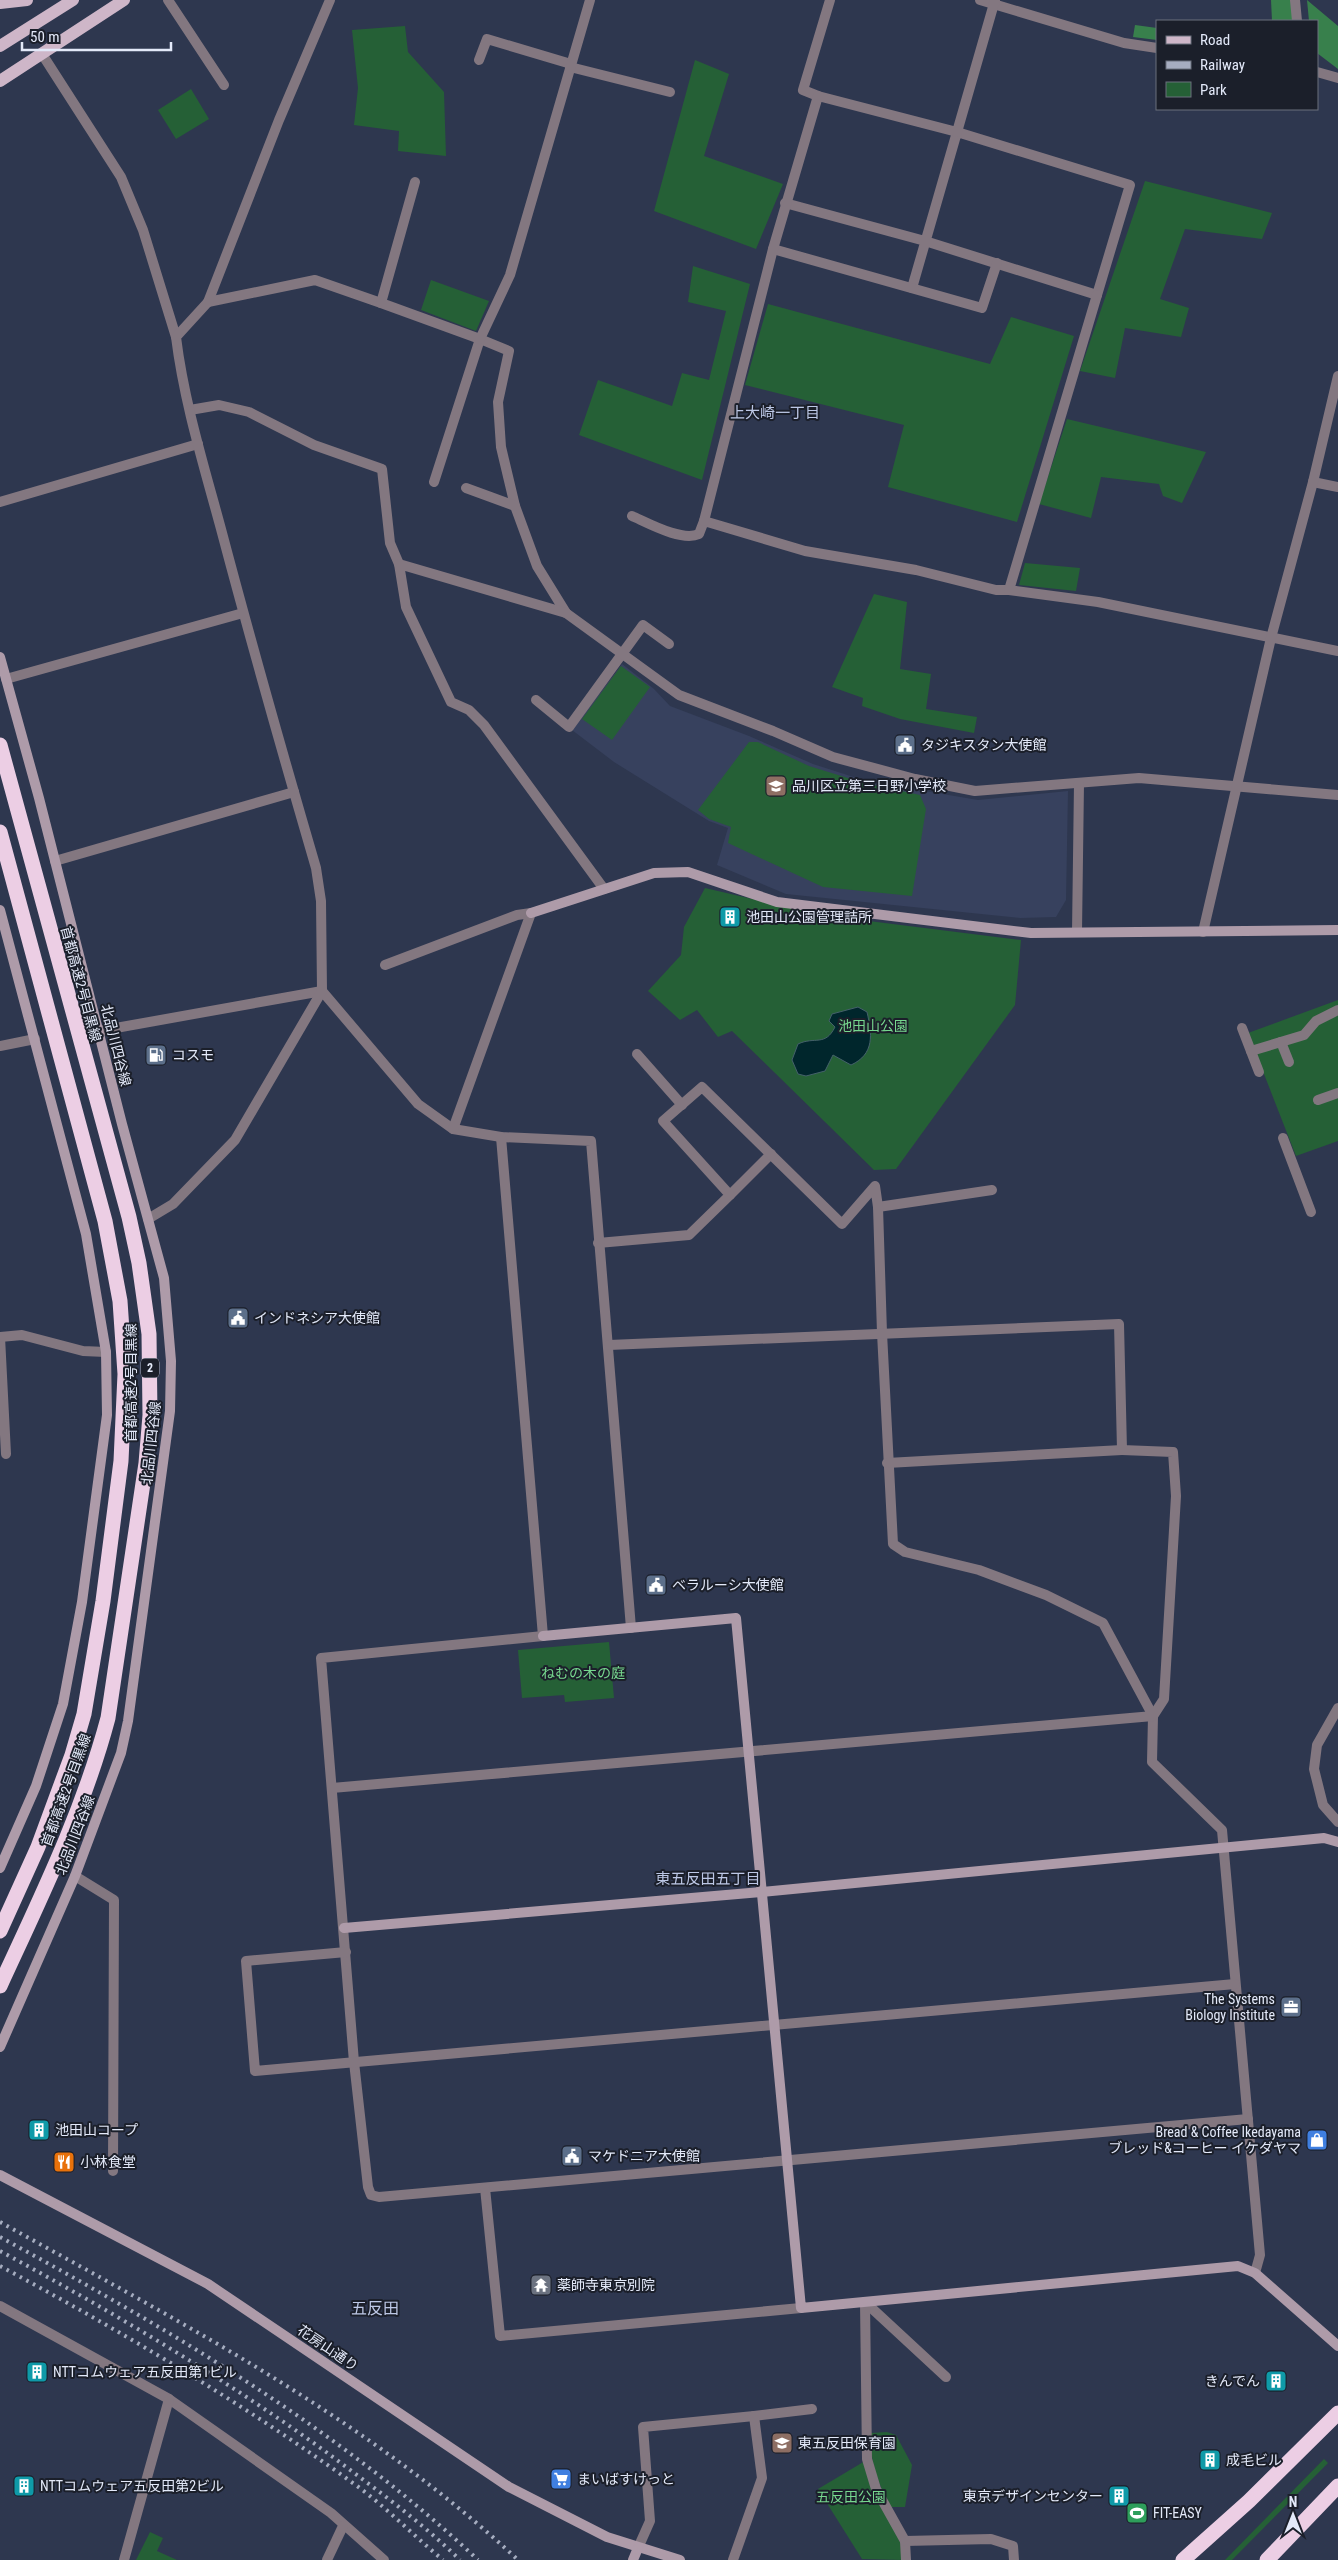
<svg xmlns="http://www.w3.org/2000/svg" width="1338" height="2560" font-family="'Roboto Condensed','Noto Sans JP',sans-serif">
	<rect width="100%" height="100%" fill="#2e374f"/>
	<polygon fill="#37415e" points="622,664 654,689 670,706 749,736 813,764 866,781 978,800 1068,791 1066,900 1056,917 1020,918 786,894 717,865 728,828 709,821 614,762 572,730"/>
	<g fill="#256036">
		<polygon points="405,26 408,52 444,92 446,156 398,151 399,131 354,125 358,88 352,30"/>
		<polygon points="695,60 729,74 704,156 783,184 756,249 654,211"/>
		<polygon points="191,89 209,119 176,139 158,110"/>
		<polygon points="1145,181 1272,213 1262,239 1185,229 1160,299 1189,308 1181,337 1125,328 1115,378 1080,371"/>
		<polygon points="693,266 750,284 702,480 579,435 598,380 672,406 682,373 709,380 726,311 688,302"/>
		<polygon points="431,280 489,301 476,331 421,310"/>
		<polygon points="768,304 990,364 1011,317 1074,336 1017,522 888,487 904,425 745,385"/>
		<polygon points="1067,419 1206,452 1182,503 1163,496 1159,484 1101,477 1091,518 1039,504"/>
		<polygon points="1025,563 1080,568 1076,591 1019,585"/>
		<polygon points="874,594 907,602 900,669 931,674 926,709 977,717 974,733 900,719 862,706 863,698 832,687"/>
		<polygon points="621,666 650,687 612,740 582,719"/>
		<polygon points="749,742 758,742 809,766 864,783 920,795 926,809 912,896 823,887 728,843 731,827 709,819 698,810"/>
		<polygon points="705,888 821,915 1021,940 1015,1005 896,1169 874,1170 732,1031 718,1037 697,1010 680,1020 648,991 681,955 684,927"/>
		<polygon points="1338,1000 1338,1141 1296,1156 1248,1033"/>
		<polygon points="609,1642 614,1698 565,1702 564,1695 522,1698 518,1650"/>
		<path d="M887,2432L896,2435L912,2465L905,2507H891C877,2483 870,2461 870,2433Z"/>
		<polygon points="1324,2459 1328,2463 1232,2560 1225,2560"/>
		<polygon points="865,2461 901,2541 903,2560 862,2559 818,2489"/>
		<polygon points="150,2532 163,2538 157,2551 177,2560 136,2560"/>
	</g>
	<g fill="#38804c">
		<polygon points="1271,0 1291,0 1293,21 1272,21"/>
		<polygon points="1307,0 1338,26 1338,69 1317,53 1317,21 1309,21"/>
		<polygon points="1135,25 1157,28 1157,40 1133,37"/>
	</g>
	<path fill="#00262c" stroke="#44606a" d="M858,1007L867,1012C872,1034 875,1054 851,1065L833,1055L825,1071L806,1076L798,1074L792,1060L798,1044C815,1036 825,1047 835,1027L829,1021L832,1014Z"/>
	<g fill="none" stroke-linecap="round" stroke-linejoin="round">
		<g stroke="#837780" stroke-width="10">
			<polyline points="168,0 224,85"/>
			<polyline points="479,60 487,39 571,64"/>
			<polyline points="570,67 670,92"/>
			<polyline points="818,96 803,90 830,0"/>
			<polyline points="785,203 925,241 1097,295 1130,185 957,132 912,288"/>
			<polyline points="773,249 982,308 997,263"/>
			<polyline points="208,302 315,280 381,303"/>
			<polyline points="190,410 219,405 249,412 314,445 382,469 390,543 399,564"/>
			<polyline points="434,482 480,339 509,351 498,402 501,447 515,506 537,566 566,613"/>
			<polyline points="466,488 515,506"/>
			<path d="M632,516C648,523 682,542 699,534L704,521L805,551L916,570L996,590H1009"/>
			<polyline points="536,700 569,727 643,625 669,644"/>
			<polyline points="385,965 517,915 531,913"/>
			<polyline points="637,1054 682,1105"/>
			<polyline points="730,1195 771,1154"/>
			<polyline points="878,1207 992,1190"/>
			<polyline points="598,1243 689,1235 730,1195 663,1121 702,1087 842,1224 875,1186 878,1207 882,1333"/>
			<polyline points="1338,1708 1317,1745 1314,1769 1323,1805 1338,1822"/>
			<polyline points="865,2302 946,2377"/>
		</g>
		<g stroke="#837780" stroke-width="10">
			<polyline points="980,0 1124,43 1157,48"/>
			<polyline points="1295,0 1297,21"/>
			<polyline points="42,54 121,177 143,230 176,337"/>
			<polyline points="1317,72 1338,78"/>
			<polyline points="415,182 381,303 480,339 510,275 590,0"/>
			<polyline points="1097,295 1009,590 1098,602 1338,651"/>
			<polyline points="1313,482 1338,487"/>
			<polyline points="0,502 198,444"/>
			<polyline points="704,521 773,249 818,96 957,132 995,0"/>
			<polyline points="6,679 243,613"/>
			<polyline points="55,861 294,792"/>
			<polyline points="604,889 484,725 469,710 451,702 406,607 399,564 566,613 679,695 773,731 833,757 915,779 975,791 1139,778 1338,795"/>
			<polyline points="1077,932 1079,783"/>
			<polyline points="1203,932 1271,638 1313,482 1338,376"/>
			<polyline points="322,991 418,1104 453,1129 501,1137 591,1141 631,1628"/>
			<polyline points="1242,1028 1259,1072"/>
			<polyline points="99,1031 322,991"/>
			<polyline points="1281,1042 1289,1062"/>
			<polyline points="0,1046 35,1039"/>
			<polyline points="1251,1051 1304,1035 1316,1021 1338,1010"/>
			<polyline points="1318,1100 1338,1093"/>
			<polyline points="453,1129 531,913"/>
			<polyline points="501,1137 543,1636 321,1658 354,2062 368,2187 371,2195 379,2197 1248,2119"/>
			<polyline points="1283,1138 1311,1212"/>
			<path d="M148,1219L173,1204L235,1140L322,991L321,901L316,868C283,755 251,642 221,529C204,466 184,402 176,337L208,302L279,120L330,0"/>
			<polyline points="882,1333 893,1544 905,1552 979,1570 1046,1595 1103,1623 1153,1716 1152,1762 1222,1830 1260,2255 1255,2273"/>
			<polyline points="0,1337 6,1454"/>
			<polyline points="0,1337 22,1335 83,1351 106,1352"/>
			<polyline points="887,1463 1122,1450"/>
			<polyline points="332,1788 1153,1716 1164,1699 1176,1496 1173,1452 1122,1450 1119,1324 609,1345"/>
			<polyline points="75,1876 114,1900 113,2171"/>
			<polyline points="346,1952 246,1961 255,2071 1235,1984"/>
			<polyline points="485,2188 500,2336 801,2308"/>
			<polyline points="865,2302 867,2459 876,2489 905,2541 906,2560"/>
			<polyline points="0,2306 169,2399 331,2513 384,2560"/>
			<polyline points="754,2416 812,2409"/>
			<polyline points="905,2541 991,2539 1013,2546 1014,2560"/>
			<polyline points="638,2548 650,2521 643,2427 754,2416 762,2478 733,2560"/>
			<polyline points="124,2560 169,2399"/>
			<polyline points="327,2560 343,2526"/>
		</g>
		<g stroke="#ae9ba9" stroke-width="10">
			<polyline points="0,657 39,798 122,1124 164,1278 171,1361 170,1411 128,1721 121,1753 75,1876 0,2047"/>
			<polyline points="0,910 86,1234 106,1352 107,1415 82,1602 63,1704 36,1786 0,1868"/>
			<polyline points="531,913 654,873 688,872 777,902 1031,933 1338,930"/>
			<polyline points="543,1636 736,1618 801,2308 1238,2266 1255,2273 1338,2346"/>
			<polyline points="344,1928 761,1892 1324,1838 1338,1842"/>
			<polyline points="0,2175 208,2284 509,2487 607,2537 680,2560"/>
			<polyline points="633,2560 638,2548"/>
		</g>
		<g stroke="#ceb6c8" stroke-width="12">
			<polyline points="0,3 27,0"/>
			<polyline points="0,46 73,0"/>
			<polyline points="0,81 124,0"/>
		</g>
		<g stroke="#eccee4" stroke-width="15">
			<path d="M0,745L129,1217L139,1263L149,1334L150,1415L146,1463L108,1718C83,1812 40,1899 0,1986"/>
			<polyline points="0,832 105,1221 120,1301 125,1374 121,1461 103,1601 84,1714 72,1755 38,1847 0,1931"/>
			<polyline points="1183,2560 1249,2501 1338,2413"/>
			<polyline points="1267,2560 1338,2486"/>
		</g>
		<g stroke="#a6adc0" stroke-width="4" stroke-dasharray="2.5 5" stroke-linecap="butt">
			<path d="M0,2222C180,2322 366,2418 518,2560"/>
			<path d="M0,2237C167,2328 339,2429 478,2560"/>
			<path d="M0,2251C111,2311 219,2375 322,2449C369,2484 418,2519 460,2560"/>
			<path d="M0,2266C123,2332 244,2404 357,2486C387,2508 414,2536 443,2560"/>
		</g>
	</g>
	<defs>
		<g id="civic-square" transform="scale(1.125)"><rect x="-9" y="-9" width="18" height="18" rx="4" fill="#5c6f8a" stroke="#1b1f2a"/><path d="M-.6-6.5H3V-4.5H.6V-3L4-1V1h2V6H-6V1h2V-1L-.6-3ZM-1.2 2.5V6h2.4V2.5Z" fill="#fff"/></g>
		<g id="school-square" transform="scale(1.125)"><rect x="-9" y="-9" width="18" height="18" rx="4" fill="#8d6e63" stroke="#1b1f2a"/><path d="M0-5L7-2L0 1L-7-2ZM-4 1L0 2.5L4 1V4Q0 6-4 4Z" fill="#fff"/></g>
		<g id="building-square" transform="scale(1.125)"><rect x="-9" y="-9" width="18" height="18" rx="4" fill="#0f9aa8" stroke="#1b1f2a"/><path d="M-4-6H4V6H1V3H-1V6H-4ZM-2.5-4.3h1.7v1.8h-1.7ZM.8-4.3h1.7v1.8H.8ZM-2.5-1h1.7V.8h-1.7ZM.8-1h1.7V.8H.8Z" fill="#fff"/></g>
		<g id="fuel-square" transform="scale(1.125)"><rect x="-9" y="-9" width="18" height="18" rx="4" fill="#5c6f8a" stroke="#1b1f2a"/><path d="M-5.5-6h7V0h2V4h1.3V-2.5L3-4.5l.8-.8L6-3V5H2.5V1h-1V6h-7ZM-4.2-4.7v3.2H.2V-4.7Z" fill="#fff"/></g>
		<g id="office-square" transform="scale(1.125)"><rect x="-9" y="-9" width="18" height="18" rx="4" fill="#5c6f8a" stroke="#1b1f2a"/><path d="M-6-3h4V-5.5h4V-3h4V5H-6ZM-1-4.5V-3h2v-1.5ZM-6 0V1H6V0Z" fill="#fff"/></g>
		<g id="shop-square" transform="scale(1.125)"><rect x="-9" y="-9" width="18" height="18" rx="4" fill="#3f7fe0" stroke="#1b1f2a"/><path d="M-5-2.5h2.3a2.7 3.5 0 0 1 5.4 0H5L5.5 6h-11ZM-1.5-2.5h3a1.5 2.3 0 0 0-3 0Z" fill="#fff"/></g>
		<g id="restaurant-square" transform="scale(1.125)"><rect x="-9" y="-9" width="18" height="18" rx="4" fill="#e8710a" stroke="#1b1f2a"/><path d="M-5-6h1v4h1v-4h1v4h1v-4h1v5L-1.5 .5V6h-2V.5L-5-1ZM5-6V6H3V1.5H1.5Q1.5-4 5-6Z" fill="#fff"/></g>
		<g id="temple-square" transform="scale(1.125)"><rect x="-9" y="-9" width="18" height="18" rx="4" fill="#6b7280" stroke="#1b1f2a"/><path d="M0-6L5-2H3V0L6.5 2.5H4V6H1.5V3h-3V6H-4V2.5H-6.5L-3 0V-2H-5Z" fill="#fff"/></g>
		<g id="supermarket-square" transform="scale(1.125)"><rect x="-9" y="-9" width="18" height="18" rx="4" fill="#3f7fe0" stroke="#1b1f2a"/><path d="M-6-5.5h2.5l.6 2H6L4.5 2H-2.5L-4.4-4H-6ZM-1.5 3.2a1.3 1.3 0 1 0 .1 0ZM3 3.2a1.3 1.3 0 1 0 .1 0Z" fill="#fff"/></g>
		<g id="stadium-square" transform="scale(1.125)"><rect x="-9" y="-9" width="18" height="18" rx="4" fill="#2e9e5b" stroke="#1b1f2a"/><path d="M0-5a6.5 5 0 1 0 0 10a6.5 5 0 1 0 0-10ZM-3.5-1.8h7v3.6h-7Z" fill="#fff"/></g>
	</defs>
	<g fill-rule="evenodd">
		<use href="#civic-square" x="905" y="745"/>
		<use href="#school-square" x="776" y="786"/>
		<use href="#building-square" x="730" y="917"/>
		<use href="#fuel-square" x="156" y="1055"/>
		<use href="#civic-square" x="238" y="1318"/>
		<use href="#civic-square" x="656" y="1585"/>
		<use href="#office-square" x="1291" y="2007"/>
		<use href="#building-square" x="39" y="2130"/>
		<use href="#shop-square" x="1317" y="2140"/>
		<use href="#civic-square" x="572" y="2156"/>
		<use href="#restaurant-square" x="64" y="2162"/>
		<use href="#temple-square" x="541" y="2285"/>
		<use href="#building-square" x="37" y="2372"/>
		<use href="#building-square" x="1276" y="2381"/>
		<use href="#school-square" x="782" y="2443"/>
		<use href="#building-square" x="1210" y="2460"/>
		<use href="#supermarket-square" x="561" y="2479"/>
		<use href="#building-square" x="24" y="2486"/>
		<use href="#building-square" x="1119" y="2496"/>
		<use href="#stadium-square" x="1137" y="2513"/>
	</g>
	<g text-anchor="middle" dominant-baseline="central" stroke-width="4" stroke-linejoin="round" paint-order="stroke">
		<rect fill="#1b1f2a" stroke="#a7acbb" stroke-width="1" x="141" y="1358.5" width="18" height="19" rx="4"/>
		<g font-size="12" font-weight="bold" fill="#e3e9f9">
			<text x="150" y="1368">2</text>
		</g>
		<g font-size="14" fill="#e3e9f9" stroke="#1b1f2a" text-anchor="start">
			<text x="921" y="745">タジキスタン大使館</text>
			<text x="792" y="786">品川区立第三日野小学校</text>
			<text x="746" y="917">池田山公園管理詰所</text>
			<text x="172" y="1055">コスモ</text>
			<text x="254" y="1318">インドネシア大使館</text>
			<text x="672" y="1585">ベラルーシ大使館</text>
			<text x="1275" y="1999" text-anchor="end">The Systems<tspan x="1275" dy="16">Biology Institute</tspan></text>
			<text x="55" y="2130">池田山コープ</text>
			<text x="1301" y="2132" text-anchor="end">Bread &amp; Coffee Ikedayama<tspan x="1301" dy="16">ブレッド&amp;コーヒー イケダヤマ</tspan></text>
			<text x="588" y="2156">マケドニア大使館</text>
			<text x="80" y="2162">小林食堂</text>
			<text x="557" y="2285">薬師寺東京別院</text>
			<text x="53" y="2372">NTTコムウェア五反田第1ビル</text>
			<text x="1260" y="2381" text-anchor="end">きんでん</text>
			<text x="798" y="2443">東五反田保育園</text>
			<text x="1226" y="2460">成毛ビル</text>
			<text x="577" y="2479">まいばすけっと</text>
			<text x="40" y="2486">NTTコムウェア五反田第2ビル</text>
			<text x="1103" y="2496" text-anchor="end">東京デザインセンター</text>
			<text x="1153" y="2513">FIT-EASY</text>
		</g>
		<g font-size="14" fill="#e3e9f9" stroke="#1b1f2a">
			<text transform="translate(81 984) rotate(75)">首都高速2号目黒線</text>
			<text transform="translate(116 1045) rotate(76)">北品川四谷線</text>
			<text transform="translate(131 1383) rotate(-90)">首都高速2号目黒線</text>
			<text transform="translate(151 1443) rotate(-84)">北品川四谷線</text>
			<text transform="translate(66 1790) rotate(-70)">首都高速2号目黒線</text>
			<text transform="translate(75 1835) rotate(-69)">北品川四谷線</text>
			<text transform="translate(328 2348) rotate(34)">花房山通り</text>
		</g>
		<g font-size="14" fill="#77d88f" stroke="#1b1f2a">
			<text x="873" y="1026">池田山公園</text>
			<text x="583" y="1673">ねむの木の庭</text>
			<text x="851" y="2497">五反田公園</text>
		</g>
		<g font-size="15" fill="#bcc7e5" stroke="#1b1f2a">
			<text x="775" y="413">上大崎一丁目</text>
			<text x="708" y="1879">東五反田五丁目</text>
		</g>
		<g font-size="16" fill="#bcc7e5" stroke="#1b1f2a">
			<text x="375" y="2308">五反田</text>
		</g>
	</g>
	<rect x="1156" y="20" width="162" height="90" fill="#1b1f2a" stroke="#6b707d"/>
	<rect x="1166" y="36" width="25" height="8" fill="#ceb6c8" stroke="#6b707d"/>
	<text x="1200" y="45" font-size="15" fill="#e3e9f9">Road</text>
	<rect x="1166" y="61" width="25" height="8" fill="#a6adc0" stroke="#6b707d"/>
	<text x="1200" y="70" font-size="15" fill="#e3e9f9">Railway</text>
	<rect x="1166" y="82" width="25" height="15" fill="#256036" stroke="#6b707d"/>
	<text x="1200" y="95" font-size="15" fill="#e3e9f9">Park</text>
	<g transform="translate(1293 2515)" stroke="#1b1f2a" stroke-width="4" paint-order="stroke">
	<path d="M0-4L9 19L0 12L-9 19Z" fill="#e3e9f9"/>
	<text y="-8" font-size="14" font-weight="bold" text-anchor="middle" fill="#e3e9f9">N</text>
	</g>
	<path d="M22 42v8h149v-8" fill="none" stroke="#e3e9f9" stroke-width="2.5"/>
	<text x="30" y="42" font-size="15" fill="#e3e9f9" stroke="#1b1f2a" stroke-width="4" paint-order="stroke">50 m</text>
</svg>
